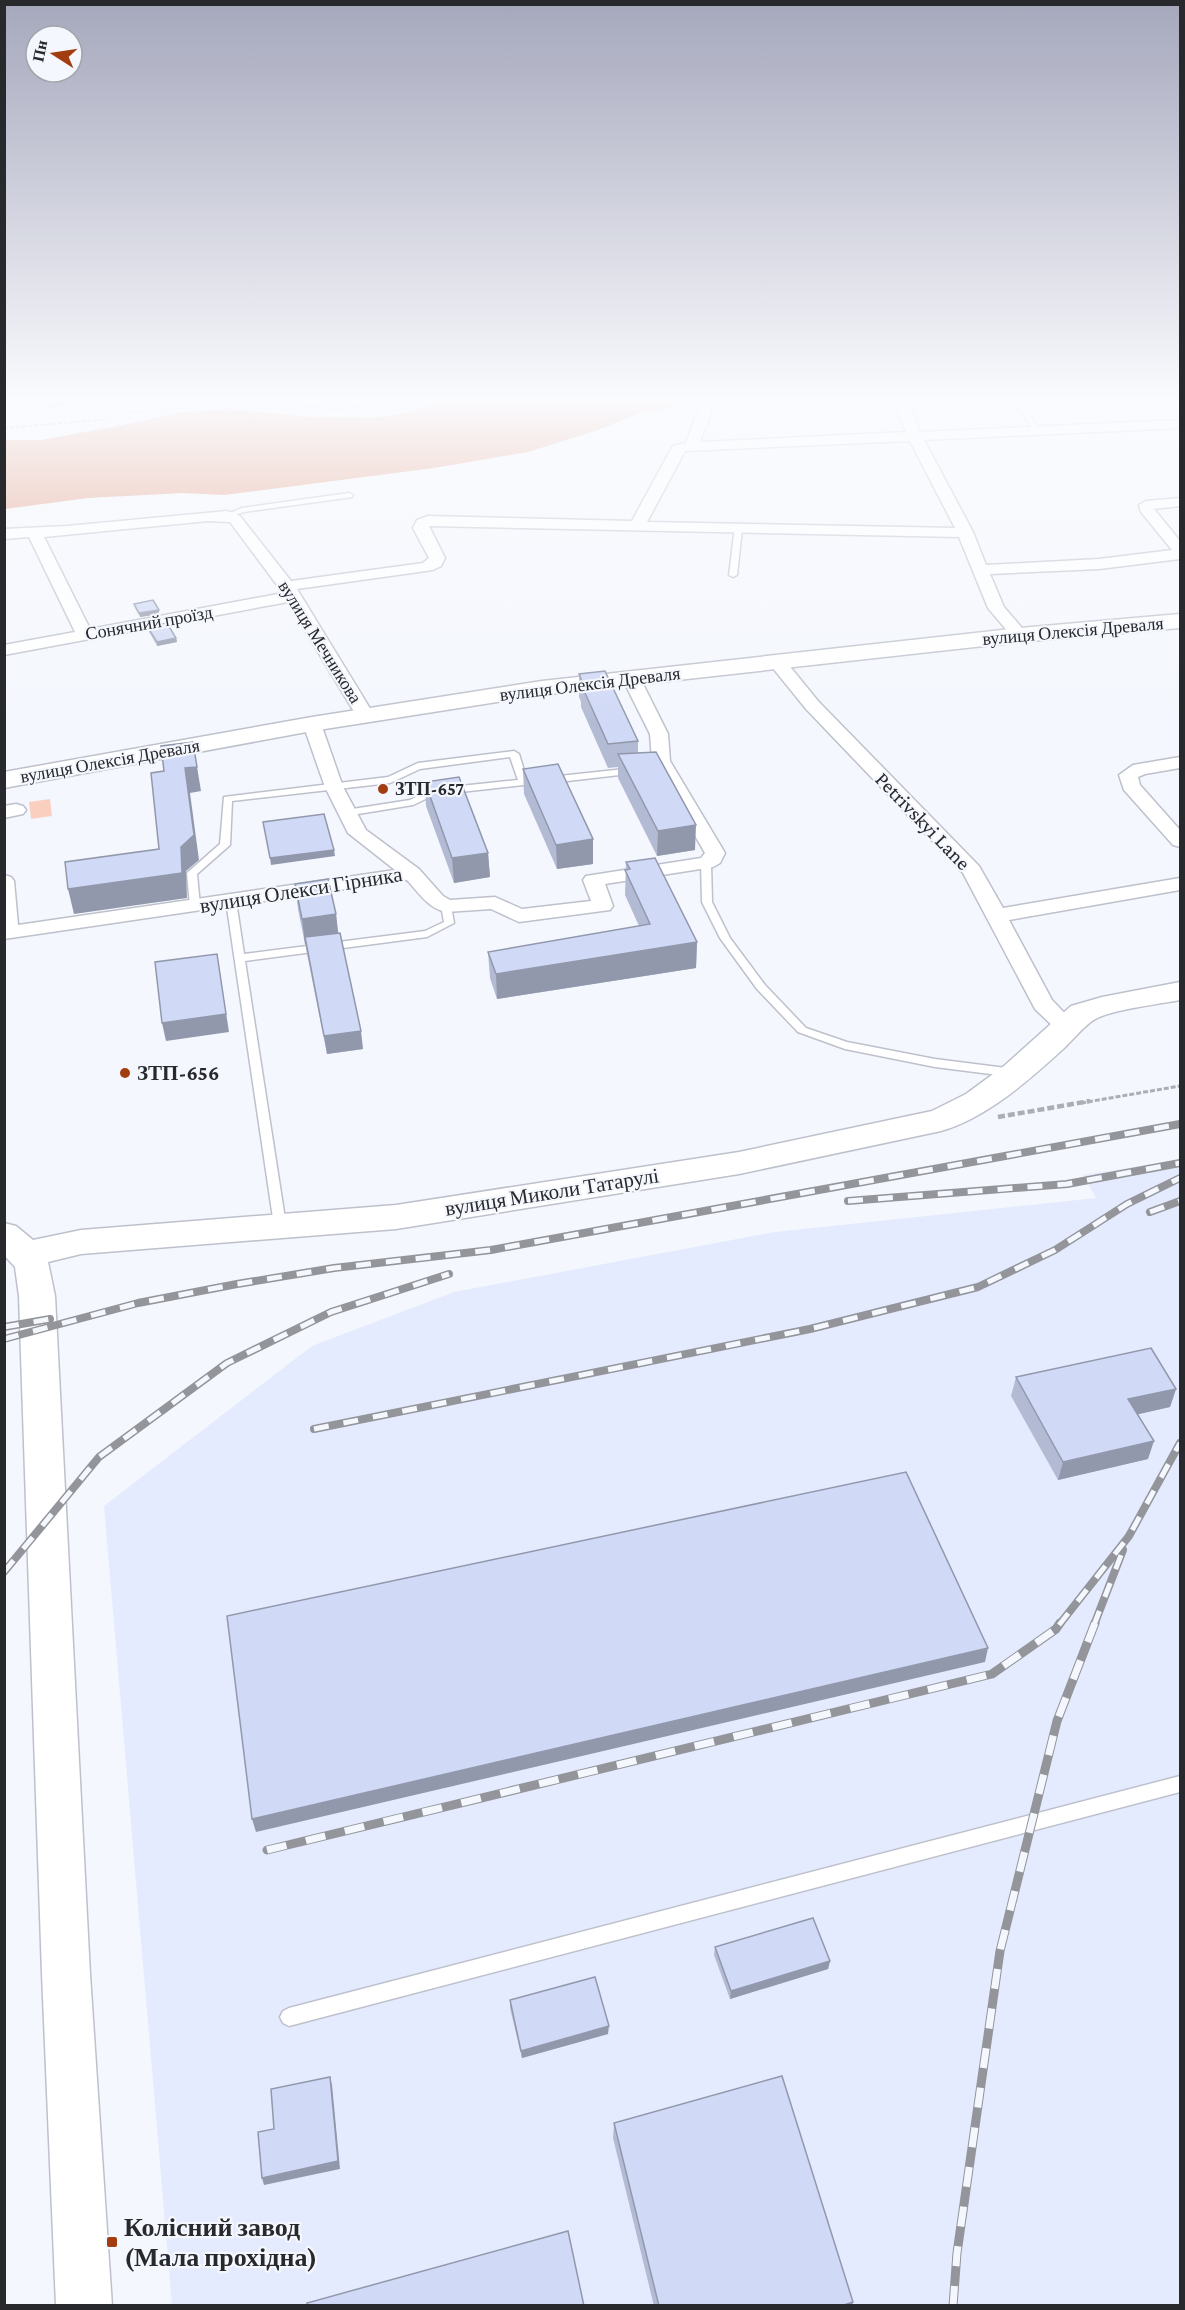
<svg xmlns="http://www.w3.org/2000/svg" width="1185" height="2310" font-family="'Crimson Pro',serif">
	<rect width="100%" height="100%" fill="#f4f7fd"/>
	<polygon fill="#e5ebfe" points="1180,1160 1180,2305 172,2305 104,1506 312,1346 454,1292 775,1232 1096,1198 1083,1175"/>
	<polygon fill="#facfc0" points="50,799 52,816 31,819 29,802"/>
	<polygon fill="#e19479" points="443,402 679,402 670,408 640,413 595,431 528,452 434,468 224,495 183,493 88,498 5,509 5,440 41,440 133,423 181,412 231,409 310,417 373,418 404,413"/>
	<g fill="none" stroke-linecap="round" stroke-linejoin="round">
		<g stroke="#bec1cc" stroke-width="3">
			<g id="lane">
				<polygon points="1015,402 1021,402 1039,430 1038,431 1034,431"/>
				<polygon points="349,493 353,495 352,497 244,512 227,518 223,516 242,508"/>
				<polygon points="735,527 742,529 737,575 733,577 729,575"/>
				<polygon points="514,751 519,754 527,780 533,780 533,784 434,795 413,805 346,816 341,813 346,810 410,800 432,789 518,780 510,757 420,769 390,783 232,801 230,845 197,874 200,906 195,909 190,906 187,873 220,844 224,797 388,777 418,763"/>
				<polygon points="634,768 637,769 637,773 550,783 545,780 550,777"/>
				<polygon points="706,860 711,863 712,902 730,938 765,985 806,1028 847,1042 935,1059 1014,1069 1018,1070 1020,1073 1018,1076 1014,1077 935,1067 845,1049 798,1032 757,989 720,938 702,902 701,863"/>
				<polygon points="231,898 236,901 244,954 425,931 444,922 441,906 446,903 451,906 454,923 427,937 245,961 286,1225 280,1229 274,1225 226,901"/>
				<polygon points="1180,1776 1180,1792 289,2026 283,2023 280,2017 283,2011 289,2008"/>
			</g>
		</g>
		<g stroke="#bec1cc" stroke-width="3">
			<g id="street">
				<polygon points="105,402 214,402 207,406 130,411 107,405"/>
				<path d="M701,402H715L700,442L906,432L895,402H909L920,432L1180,420V428L924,440L973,532L986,565L1099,559L1172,550L1141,512L1139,505L1146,501L1180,498V506L1154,509L1180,541V559L1099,569L990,574L1004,607L1028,635L1020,640L1014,639L988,608L959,537L429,526L445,558L441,566L433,570L297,589L374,715L371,719H359L356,715L288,602L4,655V645L75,632L29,537L4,539V529L67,526L227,511L240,516L291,581L423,563L429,558L413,528L417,520L428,516L632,521L671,449L673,446L686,443ZM910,441L955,528L647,522L685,451ZM208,521L230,522L283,593L90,629L44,537Z"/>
				<polygon points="777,657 783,658 818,701 979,866 1003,908 1180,878 1180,890 1009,920 1052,1000 1077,1026 1074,1031 1066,1033 1058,1031 1035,1009 963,873 806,709 768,662 771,658"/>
				<path d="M631,673L637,674L640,678L668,734L670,761L725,853L720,863L713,867L605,884L613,906L610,910L519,922L491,909L446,912C428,908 419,893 407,880L4,939V875L11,877L14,881L18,925L395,870L348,833L325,787L303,724L306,720H318L321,724L343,787L366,830L419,869L443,896L450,900L495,897L522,909L591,901L583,880L586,876L701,858L705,853L652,761L650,734L622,678L625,674Z"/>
				<polygon points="1180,757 1180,768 1145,774 1138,777 1140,785 1180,830 1180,847 1173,845 1124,790 1119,775 1133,765"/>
				<polygon points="16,804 23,806 26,810 23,814 4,818 4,806"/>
			</g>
		</g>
		<g stroke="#bec1cc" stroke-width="3">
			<g id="secondary">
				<polygon points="1180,614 1180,628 1020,642 542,695 312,731 4,788 4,772 312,717 542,681 1020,628"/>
				<path d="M1180,982V1000C1160,1004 1107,1010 1092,1021C1081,1029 1072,1041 1062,1050C1028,1081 986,1118 941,1131L739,1174L396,1229L81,1254L48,1262L55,1296L90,1974L112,2306H56L42,1974L19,1296L15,1267L4,1255V1223L16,1226L33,1240L81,1230L396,1205L739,1152L932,1111L966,1094L1004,1066L1071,1006L1102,997Z"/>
			</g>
		</g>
		<g stroke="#acaeb4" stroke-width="2" stroke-dasharray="4 2" stroke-linecap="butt">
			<polyline points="250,402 338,409 388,402"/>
			<polyline points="4,428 108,419"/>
		</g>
		<polyline stroke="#acaeb4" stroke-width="3" stroke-dasharray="5 2" stroke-linecap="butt" points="1081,1103 1180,1086"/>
		<polyline stroke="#acaeb4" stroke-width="4.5" stroke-dasharray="7 3" stroke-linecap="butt" points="998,1117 1090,1101"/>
		<use href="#lane" fill="#fff" fill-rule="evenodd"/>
		<use href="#street" fill="#fff" fill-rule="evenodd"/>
		<use href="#secondary" fill="#fff" fill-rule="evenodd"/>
		<g stroke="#93959a" stroke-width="8">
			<g id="rail-far1">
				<polyline points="848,1201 1067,1184 1180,1163"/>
				<polyline points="1150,1212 1180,1201"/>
				<polyline points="4,1327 50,1319"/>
				<polyline points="4,1339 138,1303 237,1284 334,1268 491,1250 1180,1124"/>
				<polyline points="314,1429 810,1329 978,1287 1055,1250 1127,1204 1180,1178"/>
				<polyline points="4,1572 99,1457 227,1363 331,1312 449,1274"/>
				<polyline points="1059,1625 1129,1536 1180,1443"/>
				<polyline points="1094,1625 1123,1550"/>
			</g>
		</g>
		<g stroke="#93959a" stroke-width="9">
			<g id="rail">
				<polyline points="267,1850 992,1674 1056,1629 1060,1623"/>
				<polyline points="953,2306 957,2253 1000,1951 1057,1721 1095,1623"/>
			</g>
		</g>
		<use href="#rail-far1" stroke="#f4f7fd" stroke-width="5" stroke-dasharray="15" stroke-linecap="butt"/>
		<use href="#rail" stroke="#f4f7fd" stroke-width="7" stroke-dasharray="20" stroke-linecap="butt"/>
	</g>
	<g fill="#b3bbd4">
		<polygon points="37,402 68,402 51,408"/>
		<polygon points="134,604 159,610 159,614 140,617 135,608"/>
		<polygon points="147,626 176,638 177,642 157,646 148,630"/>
		<polygon points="579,674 638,741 638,753 695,850 657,856 618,778 618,767 608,768 581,707 581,702 579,697"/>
		<polygon points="523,769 593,864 557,869 524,794"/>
		<polygon points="425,782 488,853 490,877 454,883 426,806"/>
		<polygon points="626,862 697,942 696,968 497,999 490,978 488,952 639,926 625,895"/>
		<polygon points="295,884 336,914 338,933 363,1049 327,1054 298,909"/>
		<polygon points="1016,1377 1176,1389 1170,1407 1137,1414 1148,1459 1058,1480 1011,1396"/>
		<polygon points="715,1947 830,1961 828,1969 730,1999 714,1955"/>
		<polygon points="510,2000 608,2034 522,2058 510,2008"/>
		<polygon points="614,2123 852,2306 654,2306 613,2138"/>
	</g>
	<g fill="#9298ac">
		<polygon points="51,402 68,402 51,408 50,403"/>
		<polygon points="159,610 159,614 140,617 139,613"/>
		<polygon points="176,638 177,642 157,646 157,642"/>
		<polygon points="193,742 201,791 190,793 199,860 186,871 187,898 74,914 68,889 181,847 185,768"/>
		<polygon points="696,825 695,850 657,856 658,831"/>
		<polygon points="593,839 593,864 557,869 556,845"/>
		<polygon points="334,850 335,856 271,865 270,858"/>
		<polygon points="488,853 490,877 454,883 452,858"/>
		<polygon points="336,914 339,940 305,944 302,919"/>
		<polygon points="697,942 696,968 497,999 496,974"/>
		<polygon points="217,954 229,1032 166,1041 162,1023"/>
		<polygon points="361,1031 363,1049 327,1054 324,1036"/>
		<polygon points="1176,1389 1170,1407 1122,1418 1128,1399"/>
		<polygon points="1154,1441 1148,1459 1058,1480 1063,1462"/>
		<polygon points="988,1648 985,1662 256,1832 252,1819"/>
		<polygon points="830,1961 828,1969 730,1999 731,1991"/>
		<polygon points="609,2026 608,2034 522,2058 521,2051"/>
		<polygon points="330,2077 332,2085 340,2169 264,2185 262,2178"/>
		<polygon points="853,2302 852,2306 841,2306"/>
	</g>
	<g fill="#d0d9f6" stroke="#9298ac" stroke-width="1.5">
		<polygon points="153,600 159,610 139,613 134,604"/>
		<polygon points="167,623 176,638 157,642 147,626"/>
		<polygon points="605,671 638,741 608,744 581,684 583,684 579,674"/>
		<polygon points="193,742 197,767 185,768 194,835 181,847 182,873 68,889 65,862 159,849 151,773 164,771 161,746"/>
		<polygon points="656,752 696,825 658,831 618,754"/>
		<polygon points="558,764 593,839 556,845 523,769"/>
		<polygon points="459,777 488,853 452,858 425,782"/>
		<polygon points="324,814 334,850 270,858 263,822"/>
		<polygon points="655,858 697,942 496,974 488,952 650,924 625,870 630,869 626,862"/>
		<polygon points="328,879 336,914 302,919 295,884"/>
		<polygon points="340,933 361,1031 324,1036 305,937"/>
		<polygon points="217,954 226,1014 162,1023 155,962"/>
		<polygon points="1151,1348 1176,1389 1128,1399 1154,1441 1063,1462 1016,1377"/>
		<polygon points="906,1472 988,1648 252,1819 227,1616"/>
		<polygon points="813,1918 830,1961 731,1991 715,1947"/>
		<polygon points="595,1977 609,2026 521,2051 510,2000"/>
		<polygon points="782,2076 853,2302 841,2306 659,2306 614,2123"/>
		<polygon points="330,2077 338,2161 262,2178 258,2132 274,2129 271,2089"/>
		<polygon points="568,2231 584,2306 307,2306 307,2303"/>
	</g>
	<linearGradient id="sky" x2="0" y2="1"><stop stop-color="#a5a7bc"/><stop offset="0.55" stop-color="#fafbfe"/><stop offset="1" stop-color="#fafbfe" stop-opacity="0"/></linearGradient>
	<rect width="1185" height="725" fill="url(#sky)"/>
	<g fill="#a23d11" stroke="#f4f7fd" stroke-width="2">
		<circle cx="383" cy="789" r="6"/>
		<circle cx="125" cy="1073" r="6"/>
		<rect x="106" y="2236" width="12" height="12" rx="3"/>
	</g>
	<g text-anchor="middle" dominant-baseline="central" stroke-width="4.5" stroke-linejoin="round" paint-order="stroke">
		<g font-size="18" fill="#28292d" stroke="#f4f7fd">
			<text transform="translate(149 623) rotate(-10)">Сонячний проїзд</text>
			<text transform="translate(1073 631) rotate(-5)">вулиця Олексія Древаля</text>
			<text transform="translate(320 642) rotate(58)">вулиця Мечникова</text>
			<text transform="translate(590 684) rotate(-7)">вулиця Олексія Древаля</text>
			<text transform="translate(110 761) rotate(-10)">вулиця Олексія Древаля</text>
		</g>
		<g font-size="18" font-weight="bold" fill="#28292d" stroke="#f4f7fd" text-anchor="start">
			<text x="395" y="789">ЗТП-657</text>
		</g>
		<g font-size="21" fill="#28292d" stroke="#f4f7fd">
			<text transform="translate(923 821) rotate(46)">Petrivskyi Lane</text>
			<text transform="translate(301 890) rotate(-9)">вулиця Олекси Гірника</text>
			<text transform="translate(552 1192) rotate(-9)">вулиця Миколи Татарулі</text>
		</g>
		<g font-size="21" font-weight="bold" fill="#28292d" stroke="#f4f7fd" text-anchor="start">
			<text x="137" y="1073">ЗТП-656</text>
		</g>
		<g font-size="26" font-weight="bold" fill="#28292d" stroke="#f4f7fd" text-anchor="start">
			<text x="124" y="2227">Колісний завод<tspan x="124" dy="30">(Мала прохідна)</tspan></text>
		</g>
	</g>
	<rect width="1185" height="2310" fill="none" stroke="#28292d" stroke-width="12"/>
	<g transform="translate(54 54) rotate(282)"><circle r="28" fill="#f4f7fd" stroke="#a2a5aa" stroke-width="1.5"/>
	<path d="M0-4.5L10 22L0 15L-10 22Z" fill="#a23d11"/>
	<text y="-9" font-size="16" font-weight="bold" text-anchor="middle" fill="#28292d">Пн</text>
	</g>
</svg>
